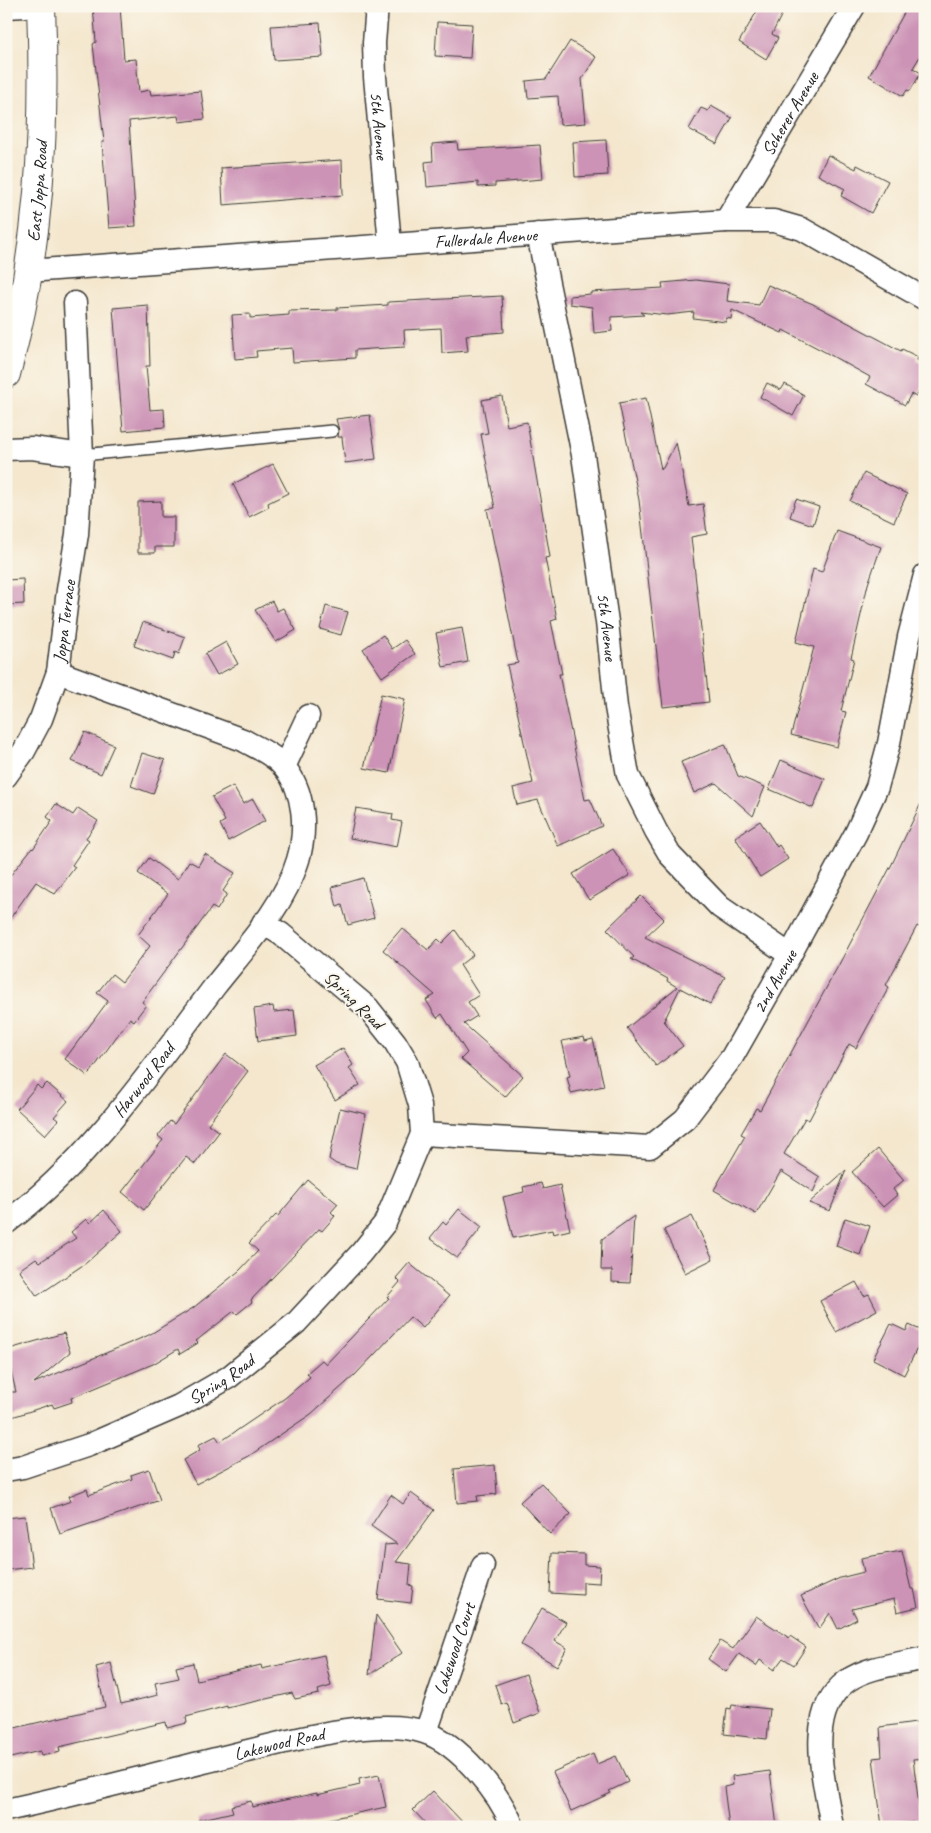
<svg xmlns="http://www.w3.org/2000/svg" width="931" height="1833" font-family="Caveat,sans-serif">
	<rect width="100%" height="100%" fill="#fbf7ec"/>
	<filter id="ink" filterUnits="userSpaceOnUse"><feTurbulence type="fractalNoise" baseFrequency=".02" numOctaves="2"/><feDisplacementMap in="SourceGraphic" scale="10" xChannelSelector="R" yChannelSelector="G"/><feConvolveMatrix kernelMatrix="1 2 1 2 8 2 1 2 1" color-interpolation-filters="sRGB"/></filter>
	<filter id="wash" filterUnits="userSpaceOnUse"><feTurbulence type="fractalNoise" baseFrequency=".0096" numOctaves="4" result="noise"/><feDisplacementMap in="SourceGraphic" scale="20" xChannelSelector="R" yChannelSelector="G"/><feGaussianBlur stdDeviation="1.12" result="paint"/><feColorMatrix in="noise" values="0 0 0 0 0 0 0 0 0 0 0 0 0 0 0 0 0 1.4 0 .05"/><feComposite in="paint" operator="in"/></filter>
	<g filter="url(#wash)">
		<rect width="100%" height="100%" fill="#f4e7ce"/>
		<g id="blocks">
			<g fill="#cc93b6">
				<polygon points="93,6 120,6 124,60 136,59 139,92 150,90 151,95 201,91 205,119 179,122 178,116 129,121 136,226 109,228 102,142 104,142 93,44 96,42"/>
				<polygon points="760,6 786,6 772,34 778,38 766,59 739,42"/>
				<polygon points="908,6 915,6 925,12 925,48 913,68 921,73 910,91 907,90 903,96 869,76"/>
				<polygon points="437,22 472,24 470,58 435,56"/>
				<polygon points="320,23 323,57 274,60 271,26"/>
				<polygon points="570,41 596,57 582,79 586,123 560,125 558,96 528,98 526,81 546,79"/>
				<polygon points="711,106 732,118 717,144 689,129 701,108 708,111"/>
				<polygon points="606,140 608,175 575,177 573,142"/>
				<polygon points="457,142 458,150 540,145 543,179 495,183 495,186 478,187 478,182 427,187 425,162 433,161 432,144"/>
				<polygon points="828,155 856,169 857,165 888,181 871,213 841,196 845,189 818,175"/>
				<polygon points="342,160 343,195 223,205 221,168"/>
				<polygon points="696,280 729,284 727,301 759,305 768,285 813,304 901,351 902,349 918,357 917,360 925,364 925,380 916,397 911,394 905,405 866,384 870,377 825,352 783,330 782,333 732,310 731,319 726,318 726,322 693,318 694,312 667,315 640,312 644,315 611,317 612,331 594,333 592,307 570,304 570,296 591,294 591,292 663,288 662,283"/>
				<polygon points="502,296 504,332 466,335 468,351 442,353 441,328 404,330 405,347 355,350 355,358 293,362 292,348 256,351 257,357 235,359 232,315 250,314 250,318 289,315 289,311 337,310 337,308 388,305 388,302"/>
				<polygon points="148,305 150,366 146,366 150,410 164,409 165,427 123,431 113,308"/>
				<polygon points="767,383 781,390 785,384 804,395 793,416 760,397"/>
				<polygon points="502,396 507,426 527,422 550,557 545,558 557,619 551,621 562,674 559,674 585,800 590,799 602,826 558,846 538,800 517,805 513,788 533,783 507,665 518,663 487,509 495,508 481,434 488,433 482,400"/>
				<polygon points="646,398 661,469 663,468 676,442 689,506 703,504 707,534 691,537 709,702 663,707 639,500 619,403"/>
				<polygon points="370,415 376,459 345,463 342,437 338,437 339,430 336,419"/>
				<polygon points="273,464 288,493 268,503 269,507 249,517 233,484"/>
				<polygon points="864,473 907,494 894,522 850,501"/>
				<polygon points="796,499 819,507 813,525 790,517"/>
				<polygon points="161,501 161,517 174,517 174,547 155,547 155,553 138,553 138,502"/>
				<polygon points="837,531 881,547 868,584 851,658 854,659 841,711 846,712 837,747 791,735 814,647 796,642 813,569 822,572"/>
				<polygon points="23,579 24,604 6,605 6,580"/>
				<polygon points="272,601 277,611 283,608 296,630 276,642 255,610"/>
				<polygon points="326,606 348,612 341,635 320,629"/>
				<polygon points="143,622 185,637 179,654 175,652 173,660 134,646"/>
				<polygon points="462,628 468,662 443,667 436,633"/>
				<polygon points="383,635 392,649 405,640 415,654 382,677 363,649"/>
				<polygon points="226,642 238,664 217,675 205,654"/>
				<polygon points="381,694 405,699 389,773 364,768"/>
				<polygon points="85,732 114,745 101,774 72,761"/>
				<polygon points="725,744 738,776 765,787 753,816 716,783 694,793 681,762"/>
				<polygon points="142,753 165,760 153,794 131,786"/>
				<polygon points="781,760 825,779 813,808 769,789"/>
				<polygon points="233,786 243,804 253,799 265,821 228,841 220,824 225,821 212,797"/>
				<polygon points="925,795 925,930 917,926 886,985 889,987 856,1048 849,1044 809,1120 805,1118 784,1154 820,1177 813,1192 781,1171 756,1214 714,1190 745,1136 741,1134 756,1108 760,1110 843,957 892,864"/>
				<polygon points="56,804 73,815 78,808 98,821 86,838 89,840 72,865 75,867 55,894 36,882 6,924 6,881 32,848 33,849 52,821 47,817"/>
				<polygon points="356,808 393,814 392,820 402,822 397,847 350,838"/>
				<polygon points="760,821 777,847 779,845 788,859 760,877 735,837"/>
				<polygon points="613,849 630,875 589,900 573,874"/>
				<polygon points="205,854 235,873 223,891 227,894 217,910 212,907 142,1002 146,1005 134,1021 130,1018 88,1076 65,1059 108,1001 97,993 112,974 122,982 150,946 138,935 168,894 138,873 149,858 178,879 189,861 198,866"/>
				<polygon points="363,878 374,918 348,925 342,905 337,907 332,887"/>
				<polygon points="641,896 664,919 645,937 725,977 710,1004 680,988 664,1021 683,1046 656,1066 627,1028 677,987 667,981 668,979 631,959 634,957 607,929"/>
				<polygon points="402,928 428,950 438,939 442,943 455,930 473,955 460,965 479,995 468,1002 477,1016 464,1024 523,1076 505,1097 461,1059 467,1053 442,1014 437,1018 426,1000 435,995 383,950"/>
				<polygon points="273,1006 274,1012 294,1010 297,1036 258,1041 254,1009"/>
				<polygon points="584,1037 585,1041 593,1039 604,1086 571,1093 567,1077 570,1076 562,1041"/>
				<polygon points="343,1048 353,1065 349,1068 360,1085 335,1100 314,1065"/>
				<polygon points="226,1054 248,1071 208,1124 219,1132 195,1164 186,1157 144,1210 122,1192 163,1140 158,1136 170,1121 174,1124"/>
				<polygon points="47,1083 68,1101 54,1117 58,1120 45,1135 17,1109 37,1085 41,1089"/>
				<polygon points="340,1108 366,1114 356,1169 336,1164 329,1159"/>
				<polygon points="878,1149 904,1180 893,1189 897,1195 883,1207 852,1172"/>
				<polygon points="846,1170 830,1211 809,1203"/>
				<polygon points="308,1180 338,1204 331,1212 335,1216 322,1231 319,1229 251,1300 252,1302 237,1314 234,1311 196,1341 198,1343 180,1354 178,1349 153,1364 71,1398 72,1402 54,1408 52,1404 6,1419 6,1392 16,1392 6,1350 64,1333 70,1352 34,1383 149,1335 193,1308 239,1271 258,1251 249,1243 276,1215 278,1216"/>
				<polygon points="541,1183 543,1189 560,1185 570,1230 553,1234 552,1230 513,1238 503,1197 524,1192 523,1187"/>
				<polygon points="459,1209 482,1227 457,1258 430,1238 443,1222 446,1225"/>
				<polygon points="104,1210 122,1231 86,1263 37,1296 19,1270 36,1258 40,1262 76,1238 71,1232 86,1219 90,1223"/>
				<polygon points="634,1216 630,1283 612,1282 612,1270 601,1270 602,1239"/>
				<polygon points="692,1216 713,1259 685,1273 664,1230"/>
				<polygon points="845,1218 870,1226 860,1255 836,1246"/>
				<polygon points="409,1263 449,1296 423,1328 410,1317 355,1375 311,1414 249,1456 196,1484 183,1460 200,1450 198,1445 216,1436 220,1442 285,1398 310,1377 307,1373 322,1360 326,1364 389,1298 387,1297 400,1282 396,1278"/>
				<polygon points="856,1282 864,1296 869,1294 877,1310 836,1332 820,1301"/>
				<polygon points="891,1324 906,1331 909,1325 925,1332 904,1375 873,1359"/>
				<polygon points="495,1465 497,1494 477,1496 478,1501 457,1503 454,1469"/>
				<polygon points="149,1469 160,1500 60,1534 51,1508 71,1501 69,1496 87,1489 89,1495 132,1479 131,1475"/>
				<polygon points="541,1483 571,1514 550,1534 520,1502"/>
				<polygon points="411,1493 434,1510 396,1562 411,1564 409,1585 413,1586 411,1603 378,1599 385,1545 397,1544 371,1526 391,1495 403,1504"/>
				<polygon points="25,1516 32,1567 6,1570 6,1518"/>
				<polygon points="902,1551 911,1589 914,1589 918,1607 897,1612 894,1599 852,1609 857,1619 838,1629 830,1613 819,1629 801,1596 840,1578 864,1572 861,1558"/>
				<polygon points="552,1553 584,1554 584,1565 600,1566 599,1583 583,1582 583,1595 550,1593"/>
				<polygon points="542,1608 566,1622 555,1641 567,1648 557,1666 521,1645"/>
				<polygon points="376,1615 402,1653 369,1675"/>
				<polygon points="756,1616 789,1638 790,1636 806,1647 794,1665 783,1658 774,1670 760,1660 756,1666 739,1654 726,1672 708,1659 720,1641 733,1649"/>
				<polygon points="324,1655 331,1686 318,1690 319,1694 295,1699 292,1693 227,1708 227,1706 186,1717 187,1723 167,1728 166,1722 59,1747 60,1752 41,1756 40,1751 6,1759 6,1730 105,1707 96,1667 111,1663 121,1704 158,1695 155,1683 179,1678 176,1667 193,1663 197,1680 261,1665 262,1669"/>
				<polygon points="526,1674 540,1713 514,1723 507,1703 502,1705 495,1685"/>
				<polygon points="732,1705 770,1709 767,1739 724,1734 727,1708 731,1709"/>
				<polygon points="923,1721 925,1758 913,1759 921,1821 882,1826 873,1758 882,1757 880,1727"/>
				<polygon points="593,1754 597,1764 616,1756 628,1782 609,1791 611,1793 571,1811 553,1772"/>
				<polygon points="770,1771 777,1827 729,1827 724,1787 733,1785 732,1776"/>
				<polygon points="379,1775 386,1807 291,1827 198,1827 198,1820 233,1812 231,1806 251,1801 252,1807 317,1793 317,1795 360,1785 359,1779"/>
				<polygon points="433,1791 467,1827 429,1827 413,1810"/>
			</g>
		</g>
	</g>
	<g filter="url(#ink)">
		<use href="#blocks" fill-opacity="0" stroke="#3c3a37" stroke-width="1"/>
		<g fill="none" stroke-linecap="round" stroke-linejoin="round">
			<g stroke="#3c3a37" stroke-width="14">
				<polyline id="lane" points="82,455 332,431"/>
			</g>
			<g stroke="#3c3a37" stroke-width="25">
				<g id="street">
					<path id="s1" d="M377,6L374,43L375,77L390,244"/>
					<polyline points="6,7 25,6"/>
					<path id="s2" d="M726,221L854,6"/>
					<path id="s3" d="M538,234L583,455L607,622L616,707L628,775L656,831L670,855L720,907L790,955"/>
					<path id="s4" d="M28,271L726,221H774L802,229L925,299"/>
					<polyline points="6,449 32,448 82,455"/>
					<polyline points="284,767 308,716"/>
					<path id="s5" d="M6,776L24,751L41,719L58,672L68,590L77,534L82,455L75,303"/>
					<path id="s6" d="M422,1134L650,1147L685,1119L732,1057L790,955L856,833L877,787L889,743L909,637L925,575"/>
					<path id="s7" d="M6,1223C91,1159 152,1069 215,986C245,948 284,907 298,860C307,830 305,791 284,767C273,754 257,748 243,740L58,672"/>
					<path id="s8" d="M6,1470L23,1467L89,1445L179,1406L229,1377L296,1323L361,1253L385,1223L422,1134L420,1105L407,1062L395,1042L368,1008L281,934L263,923"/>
					<path id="s9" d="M426,1732L483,1565"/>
					<path id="s10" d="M6,1810C77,1795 146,1776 216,1759C271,1746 371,1715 424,1732C459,1743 500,1794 513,1827"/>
					<path d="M832,1827C825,1782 803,1713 847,1681C868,1666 900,1664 925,1658"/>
				</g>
			</g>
			<g stroke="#3c3a37" stroke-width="30">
				<g id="primary">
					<path id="s11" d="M6,374C40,250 46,133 41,6"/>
				</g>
			</g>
			<use href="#lane" stroke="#fff" stroke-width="11"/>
			<use href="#street" stroke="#fff" stroke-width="22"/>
			<use href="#primary" stroke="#fff" stroke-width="28"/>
		</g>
	</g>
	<g text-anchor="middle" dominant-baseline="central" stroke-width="4" stroke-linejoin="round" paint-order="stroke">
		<g font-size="18" fill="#1c1c1c" stroke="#fbf7ec">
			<text stroke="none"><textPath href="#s2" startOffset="125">Scherer Avenue</textPath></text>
			<text stroke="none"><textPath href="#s1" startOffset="120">5th Avenue</textPath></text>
			<text stroke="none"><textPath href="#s11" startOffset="186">East Joppa Road</textPath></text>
			<text stroke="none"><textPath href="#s4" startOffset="459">Fullerdale Avenue</textPath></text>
			<text stroke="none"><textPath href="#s5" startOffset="168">Joppa Terrace</textPath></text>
			<text stroke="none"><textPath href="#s3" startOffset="399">5th Avenue</textPath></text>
			<text stroke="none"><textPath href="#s6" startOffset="438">2nd Avenue</textPath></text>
			<text transform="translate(354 1000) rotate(44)">Spring Road</text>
			<text stroke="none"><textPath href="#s7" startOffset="199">Harwood Road</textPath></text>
			<text stroke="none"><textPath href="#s8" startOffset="235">Spring Road</textPath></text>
			<text stroke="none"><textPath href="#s9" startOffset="88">Lakewood Court</textPath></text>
			<text stroke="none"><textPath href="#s10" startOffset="281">Lakewood Road</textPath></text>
		</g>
	</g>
	<rect width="931" height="1833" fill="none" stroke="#fbf7ec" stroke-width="25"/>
</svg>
